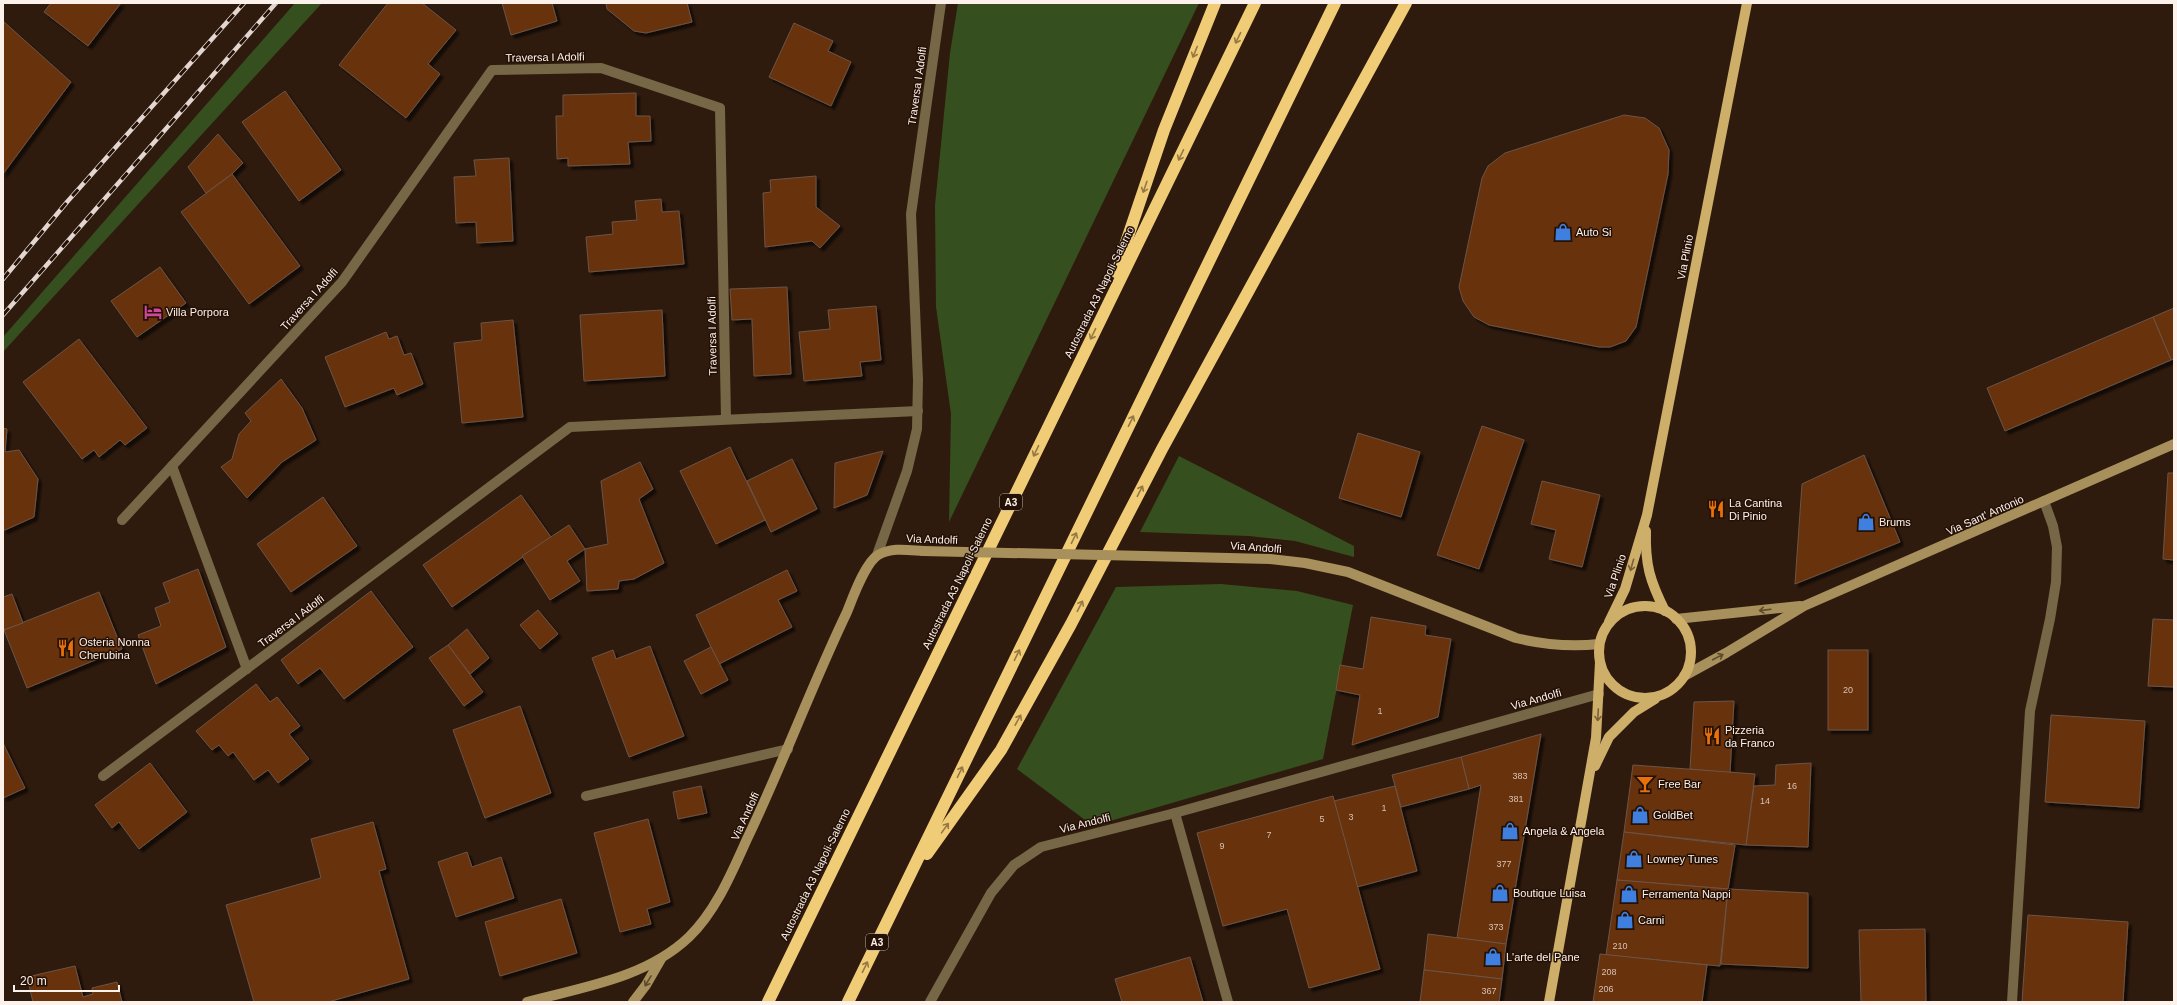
<svg xmlns="http://www.w3.org/2000/svg" width="2177" height="1005" font-family="Arial,sans-serif">
	<defs>
		<filter id="shadow"><feDropShadow dx="3.5" dy="3.5" stdDeviation="1" flood-color="#0009"/></filter>
	</defs>
	<rect width="100%" height="100%" fill="#2f1b0e"/>
	<g fill="#364f1f">
		<polygon points="295,3 322,3 3,352 3,337"/>
		<polygon points="958,3 1199,3 949,522 951,414 936,307 935,205 950,53"/>
		<polygon points="1179,456 1354,546 1354,557 1295,541 1249,536 1140,532"/>
		<polygon points="1221,584 1297,591 1353,605 1323,759 1093,826 1017,769 1116,587"/>
	</g>
	<g fill="#67320c" stroke="#6c5447" filter="url(#shadow)">
		<polygon points="51,3 121,3 88,46 44,12"/>
		<polygon points="388,3 422,3 456,30 428,64 440,74 406,118 339,65"/>
		<polygon points="502,3 552,3 557,21 511,35"/>
		<polygon points="606,3 687,3 692,22 646,33 634,31 607,9"/>
		<polygon points="3,21 71,82 3,174"/>
		<polygon points="794,23 833,41 828,51 851,62 831,106 769,77"/>
		<polygon points="285,91 341,170 299,201 242,122"/>
		<polygon points="636,93 636,116 650,116 651,141 628,142 630,164 568,166 568,158 557,159 556,116 563,116 563,95"/>
		<polygon points="1624,115 1645,118 1659,128 1669,150 1668,174 1636,327 1626,341 1610,347 1599,347 1489,325 1474,317 1463,301 1459,287 1482,178 1488,166 1505,153"/>
		<polygon points="218,134 243,163 232,174 206,193 188,167"/>
		<polygon points="509,158 513,241 477,243 476,222 456,223 454,177 476,176 474,160"/>
		<polygon points="232,174 300,266 249,304 181,212"/>
		<polygon points="816,176 816,207 840,226 820,248 812,241 765,247 763,193 771,192 770,180"/>
		<polygon points="661,199 662,212 679,211 684,264 589,272 586,237 613,234 612,222 637,220 635,201"/>
		<polygon points="160,267 186,303 137,337 111,301"/>
		<polygon points="787,287 791,374 754,376 752,319 732,320 730,289"/>
		<polygon points="876,306 881,360 860,362 862,376 804,381 799,332 830,329 828,310"/>
		<polygon points="2174,308 2174,359 2171,360 2153,317"/>
		<polygon points="662,310 665,376 584,381 580,315"/>
		<polygon points="2153,317 2171,360 2005,431 1987,388"/>
		<polygon points="513,320 523,417 462,423 454,343 482,340 481,323"/>
		<polygon points="386,332 389,339 397,336 404,355 411,353 423,384 397,395 394,388 345,407 325,357"/>
		<polygon points="79,339 147,428 125,445 120,440 99,457 94,450 82,459 23,382"/>
		<polygon points="281,379 302,408 316,440 282,462 247,498 221,467 232,459 239,434 251,421 245,413"/>
		<polygon points="1482,426 1524,440 1479,569 1437,555"/>
		<polygon points="3,428 7,429 5,452 19,450 38,479 34,517 5,530 3,530"/>
		<polygon points="1358,433 1420,452 1401,517 1339,498"/>
		<polygon points="730,447 765,520 716,544 680,471"/>
		<polygon points="883,451 867,495 834,508 835,463"/>
		<polygon points="1864,455 1900,542 1795,584 1802,484"/>
		<polygon points="792,459 817,509 771,532 747,481"/>
		<polygon points="640,462 653,489 639,499 664,563 634,579 619,581 618,589 587,591 585,549 608,544 601,481"/>
		<polygon points="2168,473 2174,473 2174,560 2163,559"/>
		<polygon points="1542,481 1600,495 1582,567 1549,559 1556,530 1531,524"/>
		<polygon points="521,495 551,537 452,607 423,565"/>
		<polygon points="323,497 357,546 291,592 257,544"/>
		<polygon points="569,525 585,549 567,561 580,581 550,600 522,556"/>
		<polygon points="198,569 226,647 156,684 138,635 161,626 155,608 170,602 163,583"/>
		<polygon points="787,570 797,591 778,600 792,627 719,664 696,615"/>
		<polygon points="371,591 413,647 344,699 320,668 298,684 281,660"/>
		<polygon points="99,592 122,649 27,688 4,630"/>
		<polygon points="12,594 23,623 3,630 3,597"/>
		<polygon points="538,610 558,634 540,649 520,625"/>
		<polygon points="1371,617 1426,626 1425,635 1451,639 1438,717 1352,745 1360,695 1336,690 1340,665 1363,669"/>
		<polygon points="2153,619 2174,620 2174,687 2148,686"/>
		<polygon points="467,629 489,658 470,674 448,645"/>
		<polygon points="448,645 483,692 464,706 429,658"/>
		<polygon points="650,646 684,736 629,757 592,658 613,650 616,659"/>
		<polygon points="711,647 728,680 701,694 684,661"/>
		<rect x="1828" y="650" width="40" height="80"/>
		<polygon points="256,684 270,702 277,697 300,726 289,734 309,759 278,783 268,770 254,780 233,752 228,756 219,745 212,750 196,731"/>
		<polygon points="1734,701 1730,773 1690,769 1694,702"/>
		<polygon points="520,706 551,793 485,818 453,730"/>
		<polygon points="2051,715 2145,721 2139,808 2045,802"/>
		<polygon points="1541,734 1506,944 1457,938 1481,785 1469,789 1461,757"/>
		<polygon points="3,743 25,788 3,798"/>
		<polygon points="1461,757 1469,789 1401,807 1392,775"/>
		<polygon points="150,763 187,812 139,849 119,822 112,828 95,805"/>
		<polygon points="1811,763 1808,847 1746,845 1754,786 1775,785 1776,765"/>
		<polygon points="1633,765 1755,774 1746,845 1624,832"/>
		<polygon points="701,786 707,813 678,819 673,792"/>
		<polygon points="1395,786 1417,871 1357,887 1334,801"/>
		<polygon points="1333,796 1380,969 1309,988 1287,909 1223,926 1197,833"/>
		<polygon points="648,819 670,902 647,909 651,924 620,932 594,833"/>
		<polygon points="373,822 386,869 379,871 409,979 328,1002 254,1002 226,905 321,878 311,839"/>
		<polygon points="1624,832 1735,845 1728,889 1617,880"/>
		<polygon points="467,852 472,867 501,857 514,898 456,917 438,862"/>
		<polygon points="1617,880 1728,889 1720,966 1606,955"/>
		<polygon points="1728,889 1808,893 1808,968 1721,964"/>
		<polygon points="561,899 577,953 500,976 485,922"/>
		<polygon points="2028,915 2128,922 2123,1002 2022,1002"/>
		<polygon points="1925,929 1926,1002 1861,1002 1859,930"/>
		<polygon points="1428,934 1506,944 1502,979 1424,970"/>
		<polygon points="1600,954 1707,965 1702,1002 1593,1002"/>
		<polygon points="1190,957 1203,1002 1122,1002 1115,979"/>
		<polygon points="75,966 83,997 93,994 92,988 117,982 122,1002 33,1002 27,977"/>
		<polygon points="1424,970 1502,979 1499,1002 1420,1002"/>
	</g>
	<g fill="none" stroke-linecap="round" stroke-linejoin="round">
		<g stroke="#766747" stroke-width="10">
			<polyline points="586,796 788,749"/>
			<polyline points="1175,813 1228,1002"/>
		</g>
		<g stroke="#766747" stroke-width="10">
			<polyline points="172,466 247,669"/>
			<polyline points="122,520 342,282 492,70 601,68 720,108 726,419"/>
			<polyline points="877,555 907,471 917,429 918,380 911,214 941,3"/>
			<polyline points="103,776 570,427 918,411"/>
			<polyline points="930,1002 991,893 1014,865 1041,847 1175,813 1599,694"/>
			<polyline points="2012,1002 2030,711 2050,619 2056,582 2057,547 2053,526 2044,501"/>
		</g>
		<g stroke="#a7905b" stroke-width="10">
			<path d="M1145,556L1270,559L1305,563L1348,572L1516,638C1545,645 1570,647 1599,644"/>
			<polyline points="1676,619 1800,606"/>
			<polyline points="1684,676 1726,653 1804,606 2174,444"/>
			<path d="M527,1002C583,987 646,978 689,937C716,911 732,872 747,839C783,764 811,687 847,612C853,597 865,563 878,555C891,547 908,550 923,551"/>
			<polyline points="633,1002 646,985 661,959"/>
		</g>
		<g stroke="#ceaf6a" stroke-width="10">
			<path d="M1646,531C1645,565 1650,581 1665,611"/>
			<circle cx="1645" cy="652" r="46"/>
			<polyline points="1609,622 1625,589 1647,515 1747,3"/>
			<polyline points="1595,766 1609,737 1634,712 1655,699"/>
			<polyline points="1549,1002 1596,738 1600,662"/>
		</g>
		<g stroke="#f1cc77" stroke-width="12">
			<polyline points="1116,272 1164,130 1215,3"/>
			<polyline points="927,854 1001,750 1071,624 1162,449 1406,3"/>
			<polyline points="768,1002 1255,3"/>
			<polyline points="848,1002 1335,3"/>
		</g>
		<g stroke="#e3d6d0" stroke-width="4.5">
			<g id="rail">
				<polyline points="3,279 67,202 244,3"/>
				<polyline points="3,315 276,3"/>
			</g>
		</g>
		<use href="#rail" stroke="#241106" stroke-width="3" stroke-dasharray="9" stroke-linecap="butt"/>
		<polyline stroke="#a7905b" stroke-width="10" points="923,551 1145,556"/>
	</g>
	<defs><path id="oneway-shaft" d="M-6 0H5M1.5-3L5.5 0L1.5 3" fill="none" stroke-width="1.6" stroke-linecap="round" stroke-linejoin="round"/></defs>
	<g stroke="#957844">
		<use href="#oneway-shaft" transform="translate(1238 38) rotate(116)"/>
		<use href="#oneway-shaft" transform="translate(1195 52) rotate(112)"/>
		<use href="#oneway-shaft" transform="translate(1181 155) rotate(116)"/>
		<use href="#oneway-shaft" transform="translate(1145 187) rotate(109)"/>
		<use href="#oneway-shaft" transform="translate(1093 334) rotate(116)"/>
		<use href="#oneway-shaft" transform="translate(1131 421) rotate(-64)"/>
		<use href="#oneway-shaft" transform="translate(1036 451) rotate(116)"/>
		<use href="#oneway-shaft" transform="translate(1140 491) rotate(-63)"/>
		<use href="#oneway-shaft" transform="translate(1074 538) rotate(-64)"/>
		<use href="#oneway-shaft" transform="translate(1080 606) rotate(-63)"/>
		<use href="#oneway-shaft" transform="translate(1017 655) rotate(-64)"/>
		<use href="#oneway-shaft" transform="translate(1018 720) rotate(-61)"/>
		<use href="#oneway-shaft" transform="translate(960 772) rotate(-64)"/>
		<use href="#oneway-shaft" transform="translate(945 828) rotate(-54)"/>
		<use href="#oneway-shaft" transform="translate(865 967) rotate(-64)"/>
	</g>
	<g stroke="#796038">
		<use href="#oneway-shaft" transform="translate(1632 565) rotate(106)"/>
		<use href="#oneway-shaft" transform="translate(1598 715) rotate(93)"/>
	</g>
	<g stroke="#5f4a2c">
		<use href="#oneway-shaft" transform="translate(1765 610) rotate(173)"/>
		<use href="#oneway-shaft" transform="translate(1718 657) rotate(-28)"/>
		<use href="#oneway-shaft" transform="translate(648 981) rotate(121)"/>
	</g>
	<defs>
		<g id="shop-bare" transform="scale(1.38)"><path d="M-5-2.5h2.3a2.7 3.5 0 0 1 5.4 0H5L5.5 6h-11ZM-1.5-2.5h3a1.5 2.3 0 0 0-3 0Z" fill="#3f7fe0" stroke="#241106" stroke-width="2.5" paint-order="stroke"/></g>
		<g id="hotel-bare" transform="scale(1.38)"><path d="M-6-4.5h1.5V1H6V5H4.5V3h-9V5H-6ZM-4 0a1.8 1.8 0 1 1 3.6 0ZM.5 0V-2.5h3Q6-2.5 6 0Z" fill="#d1479c" stroke="#241106" stroke-width="2.5" paint-order="stroke"/></g>
		<g id="restaurant-bare" transform="scale(1.38)"><path d="M-5-6h1v4h1v-4h1v4h1v-4h1v5L-1.5 .5V6h-2V.5L-5-1ZM5-6V6H3V1.5H1.5Q1.5-4 5-6Z" fill="#e8710a" stroke="#241106" stroke-width="2.5" paint-order="stroke"/></g>
		<g id="bar-bare" transform="scale(1.38)"><path d="M-6-5H6L.8 .8V4.5H3.5V6h-7V4.5H-.8V.8Z" fill="#e8710a" stroke="#241106" stroke-width="2.5" paint-order="stroke"/></g>
	</defs>
	<g fill-rule="evenodd">
		<use href="#shop-bare" x="1563" y="232"/>
		<use href="#hotel-bare" x="153" y="312"/>
		<use href="#restaurant-bare" x="1716" y="509"/>
		<use href="#shop-bare" x="1866" y="522"/>
		<use href="#restaurant-bare" x="66" y="648"/>
		<use href="#restaurant-bare" x="1712" y="736"/>
		<use href="#bar-bare" x="1645" y="784"/>
		<use href="#shop-bare" x="1640" y="815"/>
		<use href="#shop-bare" x="1510" y="831"/>
		<use href="#shop-bare" x="1634" y="859"/>
		<use href="#shop-bare" x="1500" y="893"/>
		<use href="#shop-bare" x="1629" y="894"/>
		<use href="#shop-bare" x="1625" y="920"/>
		<use href="#shop-bare" x="1493" y="957"/>
	</g>
	<g text-anchor="middle" dominant-baseline="central" stroke-width="3" stroke-linejoin="round" paint-order="stroke">
		<g font-size="9" fill="#d8c1b3">
			<text x="1848" y="690">20</text>
			<text x="1380" y="711">1</text>
			<text x="1520" y="776">383</text>
			<text x="1792" y="786">16</text>
			<text x="1516" y="799">381</text>
			<text x="1765" y="801">14</text>
			<text x="1384" y="808">1</text>
			<text x="1351" y="817">3</text>
			<text x="1322" y="819">5</text>
			<text x="1269" y="835">7</text>
			<text x="1222" y="846">9</text>
			<text x="1504" y="864">377</text>
			<text x="1496" y="927">373</text>
			<text x="1620" y="946">210</text>
			<text x="1609" y="972">208</text>
			<text x="1606" y="989">206</text>
			<text x="1489" y="991">367</text>
		</g>
		<g fill="#241106" stroke="#bcaea6" stroke-width="1">
			<rect x="1000" y="494" width="22" height="16" rx="3"/>
			<rect x="866" y="934" width="22" height="16" rx="3"/>
		</g>
		<g font-size="10" font-weight="bold" fill="#fdf1eb">
			<text x="1011" y="502">A3</text>
			<text x="877" y="942">A3</text>
		</g>
		<g font-size="11" fill="#fdf1eb" stroke="#241106">
			<text transform="translate(545 57) rotate(-1)">Traversa I Adolfi</text>
			<text transform="translate(917 86) rotate(-82)">Traversa I Adolfi</text>
			<text transform="translate(1685 257) rotate(-79)">Via Plinio</text>
			<text transform="translate(1099 292) rotate(-64)">Autostrada A3 Napoli-Salerno</text>
			<text transform="translate(309 299) rotate(-48)">Traversa I Adolfi</text>
			<text transform="translate(712 336) rotate(-91)">Traversa I Adolfi</text>
			<text transform="translate(1985 515) rotate(-24)">Via Sant' Antonio</text>
			<text transform="translate(932 539) rotate(2)">Via Andolfi</text>
			<text transform="translate(1256 547) rotate(4)">Via Andolfi</text>
			<text transform="translate(1615 576) rotate(-71)">Via Plinio</text>
			<text transform="translate(957 583) rotate(-64)">Autostrada A3 Napoli-Salerno</text>
			<text transform="translate(291 621) rotate(-37)">Traversa I Adolfi</text>
			<text transform="translate(1536 699) rotate(-16)">Via Andolfi</text>
			<text transform="translate(745 816) rotate(-65)">Via Andolfi</text>
			<text transform="translate(1085 823) rotate(-14)">Via Andolfi</text>
			<text transform="translate(815 874) rotate(-64)">Autostrada A3 Napoli-Salerno</text>
		</g>
		<g font-size="11" fill="#fdf1eb" stroke="#241106" text-anchor="start">
			<text x="1576" y="232">Auto Si</text>
			<text x="166" y="312">Villa Porpora</text>
			<text x="1729" y="503">La Cantina<tspan x="1729" dy="13">Di Pinio</tspan></text>
			<text x="1879" y="522">Brums</text>
			<text x="79" y="642">Osteria Nonna<tspan x="79" dy="13">Cherubina</tspan></text>
			<text x="1725" y="730">Pizzeria<tspan x="1725" dy="13">da Franco</tspan></text>
			<text x="1658" y="784">Free Bar</text>
			<text x="1653" y="815">GoldBet</text>
			<text x="1523" y="831">Angela &amp; Angela</text>
			<text x="1647" y="859">Lowney Tunes</text>
			<text x="1513" y="893">Boutique Luisa</text>
			<text x="1642" y="894">Ferramenta Nappi</text>
			<text x="1638" y="920">Carni</text>
			<text x="1506" y="957">L'arte del Pane</text>
		</g>
	</g>
	<rect width="2177" height="1005" fill="none" stroke="#fdf1eb" stroke-width="8"/>
	<path d="M14 985v6h105v-6" fill="none" stroke="#fdf1eb" stroke-width="2"/>
	<text x="20" y="985" font-size="12" fill="#fdf1eb" stroke="#241106" stroke-width="3" paint-order="stroke">20 m</text>
</svg>
